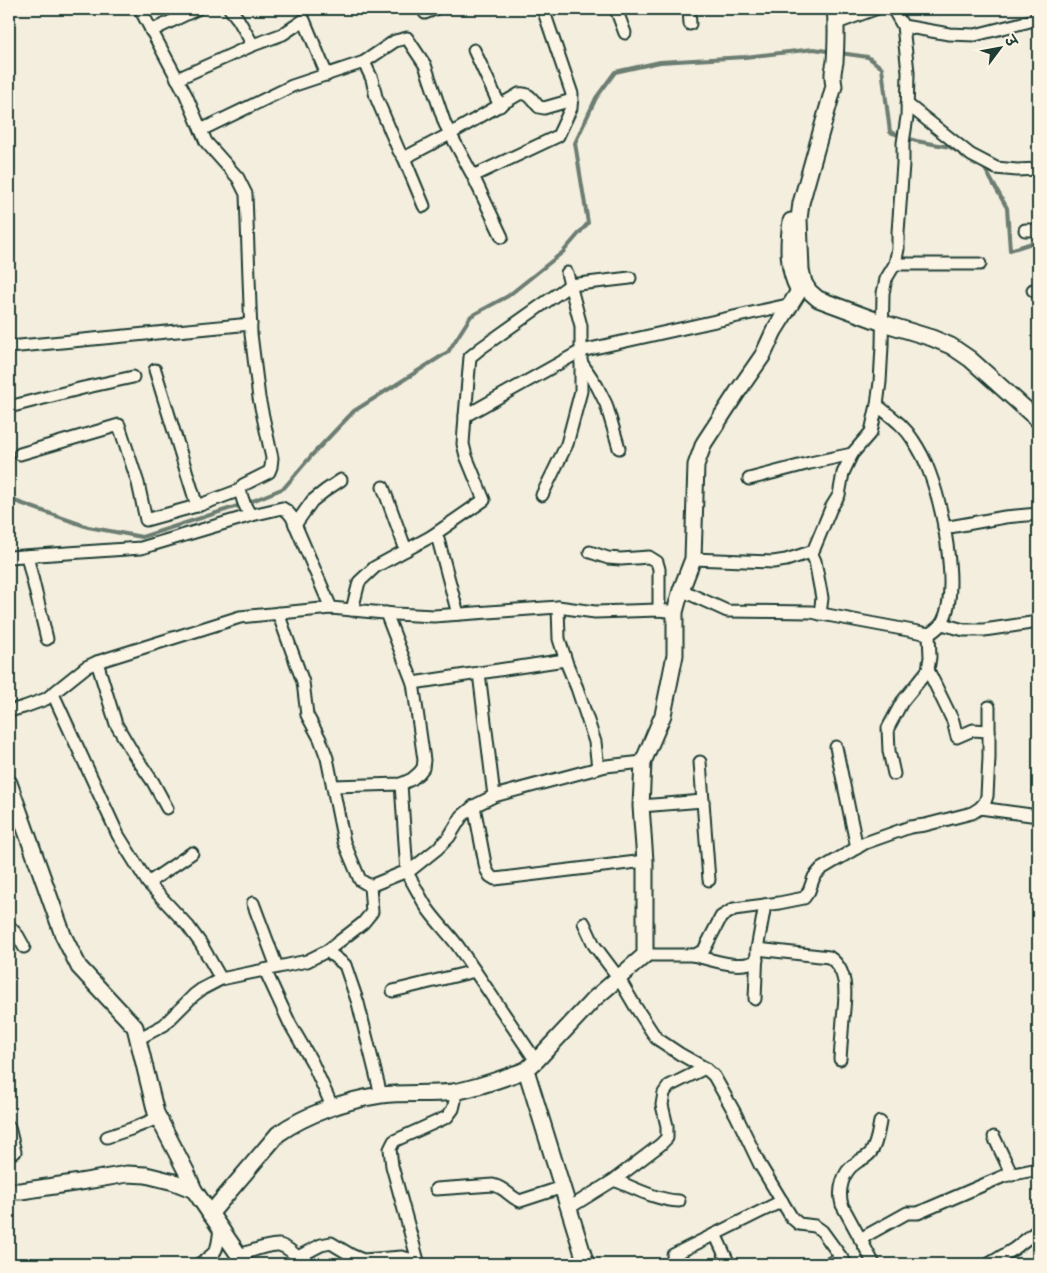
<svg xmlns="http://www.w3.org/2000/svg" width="1047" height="1273" font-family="Mali,'Playpen Sans Deva',sans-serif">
	<rect width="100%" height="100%" fill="#f3eede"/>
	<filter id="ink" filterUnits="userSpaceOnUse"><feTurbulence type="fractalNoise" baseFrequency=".02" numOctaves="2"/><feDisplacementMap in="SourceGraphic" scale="10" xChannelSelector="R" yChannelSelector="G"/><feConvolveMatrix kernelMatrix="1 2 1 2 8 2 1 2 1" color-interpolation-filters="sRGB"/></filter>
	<g filter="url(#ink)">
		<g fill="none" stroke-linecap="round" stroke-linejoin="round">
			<g stroke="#6c7d72" stroke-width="4">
				<polyline points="840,53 868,57 882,68 890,132 916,141 950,147 960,153"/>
				<polyline points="981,166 985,169 1007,208 1010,250 1038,241"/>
				<polyline points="9,499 88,527 142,537 250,502 284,488 312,455 354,411 448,352 471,316 508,296 563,252 588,223 575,143 596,98 615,72 660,62 745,57 814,49 833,52"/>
			</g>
			<g stroke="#1f3d34" stroke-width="15">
				<g id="street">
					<path d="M140,9L186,95L206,142L238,178L246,194L251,334L259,398L272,458L271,467L269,472L243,485L240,490C242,498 245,510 252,515L282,508L287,511L292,517L331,608"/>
					<polyline points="230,9 238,19 253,45"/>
					<polyline points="616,9 625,33"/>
					<polyline points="689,9 690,24"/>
					<polyline points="425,13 435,9"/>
					<polyline points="837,23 875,9"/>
					<polyline points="903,26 949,34 975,35 1038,19"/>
					<polyline points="151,31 197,9"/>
					<polyline points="474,50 500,106"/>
					<path d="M364,62L372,79L376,97L399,151L404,158L450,134L519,94C530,92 532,100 539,107L544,108L572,100"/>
					<polyline points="177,79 253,45 283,34 304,20 327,75"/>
					<polyline points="907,104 971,155 996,168 1017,170 1038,169"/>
					<polyline points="201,130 292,86 364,62 395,41 407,38 425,65 445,124 473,176 558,136 571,108 572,94 543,9"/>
					<polyline points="404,158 424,206"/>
					<polyline points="473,176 502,237"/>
					<polyline points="1025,230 1038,230"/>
					<polyline points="895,264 980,264"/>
					<polyline points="630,278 570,285 481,348 470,357 465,416 581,351 792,304"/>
					<polyline points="1033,290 1038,294"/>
					<polyline points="9,347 251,324"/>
					<polyline points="581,362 597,386 606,404 619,448"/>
					<polyline points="155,370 197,506"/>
					<path d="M877,405C890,416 904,425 913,440C919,449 925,460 929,471C942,505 960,588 943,621C940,627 934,631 929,634"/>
					<polyline points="9,407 83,388 133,377"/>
					<polyline points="20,454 119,425 138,483 146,520 200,505 240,490"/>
					<polyline points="749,479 810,463 852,454"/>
					<polyline points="383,487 406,550"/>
					<polyline points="542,495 567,444 581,391 581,326 567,273"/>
					<polyline points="295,525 312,501 326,490 341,480"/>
					<polyline points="944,528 1005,517 1038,514"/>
					<polyline points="432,536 484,500 466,456 463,444 465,416"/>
					<polyline points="590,552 608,558 621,559 649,557 657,562 659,569 659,610"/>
					<polyline points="27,556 47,639"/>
					<polyline points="9,557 141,548 252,515"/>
					<polyline points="693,559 773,562 786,560 811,552"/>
					<polyline points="681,590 727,611 811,612 929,634 930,657 928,670 902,702 888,728 889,751 894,774"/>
					<polyline points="558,607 559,639 567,664 577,688 595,742 598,768"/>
					<polyline points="352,610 359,582 375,567 432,536 438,539 458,614"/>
					<path d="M278,613L303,682L307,715L320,739L327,758L344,842L360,880L370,886L402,873H407C414,884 420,897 427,908C438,924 452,936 462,952L536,1061"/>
					<polyline points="820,614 822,598 815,561 811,552 814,549 831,508 839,495 843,473 852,454 871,432 877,405 880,382 882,346 883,293 886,279 895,264 898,249 898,232 903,164 903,143 907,117 908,72 903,26 893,9"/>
					<polyline points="942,624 964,630 984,630 1038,622"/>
					<polyline points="97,662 116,724 133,753 153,782 167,808"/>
					<polyline points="928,670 953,721 957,737 973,730 989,731"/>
					<polyline points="479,673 494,796"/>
					<polyline points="413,683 565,660"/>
					<polyline points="53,694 118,835 148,883 188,926 201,944 221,979"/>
					<polyline points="9,711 24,707 46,699 86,667 97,662 240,617 331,608 395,614 434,616 558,607 595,612 659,610 675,612"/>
					<polyline points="836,747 857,848"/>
					<polyline points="700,762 709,880"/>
					<polyline points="401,784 407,873"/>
					<polyline points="333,786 401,784 412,779 419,773 423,768 424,760 413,683 386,613"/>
					<polyline points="474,806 486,869 490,876 495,879 645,861"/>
					<polyline points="641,806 703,801"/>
					<polyline points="980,808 1038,816"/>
					<polyline points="407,873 437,849 449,837 462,816 474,806 494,796 606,766 643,762"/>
					<polyline points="148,883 192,853"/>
					<polyline points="253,903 277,967"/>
					<polyline points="584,923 594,945 618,977 635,1006 656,1038 680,1054 705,1068 714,1076 736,1115 760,1165 792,1218 799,1224 815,1226 822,1231 846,1264"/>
					<polyline points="9,926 18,936 24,947"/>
					<path d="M757,949L829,957C850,971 845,998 843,1019C842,1032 841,1046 840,1059"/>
					<polyline points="327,951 345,965 358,1003 381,1095"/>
					<polyline points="645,955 695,955 704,950 721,917 734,909 779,903 804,898 809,891 814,877 821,869 865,843 910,827 925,825 972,813 980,808 985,802 987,796 989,758 989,707"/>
					<path d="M692,955C710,959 740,971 757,960"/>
					<polyline points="265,970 290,1024 312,1062 332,1106"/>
					<polyline points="393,991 475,971"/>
					<polyline points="755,999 757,949 765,905"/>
					<polyline points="138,1039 164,1025 194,995 202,989 221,979 307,961 327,951 363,923 372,912 370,886"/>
					<polyline points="9,1127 15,1152"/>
					<polyline points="107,1137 131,1129 158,1118"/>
					<polyline points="994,1137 1012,1175"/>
					<path d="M614,1180C635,1188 656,1200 679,1201"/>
					<path d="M436,1189L493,1185C506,1188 508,1196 520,1201L563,1187"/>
					<polyline points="569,1208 614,1180 660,1145 667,1138 667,1126 662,1105 664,1093 669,1086 705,1068"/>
					<polyline points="715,1234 729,1264"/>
					<polyline points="860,1239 907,1213 918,1213 1004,1176 1038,1169"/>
					<path d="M239,1255C250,1252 267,1244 279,1245C289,1247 298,1258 305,1264"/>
					<polyline points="673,1255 782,1201"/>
					<polyline points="298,1257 321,1245 331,1243 351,1255 363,1260 402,1257 418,1261"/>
					<path d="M199,1264C219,1251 217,1251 220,1228"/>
					<polyline points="420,1264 418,1261 392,1166 390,1149 394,1141 447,1117 453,1109 455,1101 453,1092"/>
					<polyline points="828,1264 841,1258"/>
					<path d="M874,1264L842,1205C838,1191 842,1172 856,1163C861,1159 867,1158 871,1152C877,1144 878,1131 880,1122"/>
					<polyline points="989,1264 1014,1249 1038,1230"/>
				</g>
			</g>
			<g stroke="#1f3d34" stroke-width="19">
				<g id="secondary">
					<path d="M835,9C837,26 836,45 835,62C833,71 832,76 834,86L801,203L799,219L801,270L804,283L809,291L818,299L883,323L932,338L951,346L970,359L1038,420"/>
					<path d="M791,221C788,245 787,268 798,289"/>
					<polyline points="9,783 63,935 79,967 135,1027 156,1113 187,1173 194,1190"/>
					<polyline points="9,1191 21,1191 80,1182 127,1174 146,1175 174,1182 194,1190 245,1264"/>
					<path d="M210,1214L278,1134C306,1114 347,1100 381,1095C405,1092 430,1095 453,1092C478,1088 503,1078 526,1070"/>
					<polyline points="586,1264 526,1070 536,1061 594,999 645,955 645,861 641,806 643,762 663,715 675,655 675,612 681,590 693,559 696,465 704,443 738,391 763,355 774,331 804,283"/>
				</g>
			</g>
			<use href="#street" stroke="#fcf5e5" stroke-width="11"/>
			<use href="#secondary" stroke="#fcf5e5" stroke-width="15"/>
		</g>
	</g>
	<rect width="1047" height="1273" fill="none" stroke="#fcf5e5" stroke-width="30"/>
	<rect x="15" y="15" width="1017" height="1243" fill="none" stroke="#1f3d34" stroke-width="2" filter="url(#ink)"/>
	<g transform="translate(1000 48) rotate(58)" stroke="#fcf5e5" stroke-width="4" paint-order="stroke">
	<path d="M0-4L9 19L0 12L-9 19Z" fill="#1f3d34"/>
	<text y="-8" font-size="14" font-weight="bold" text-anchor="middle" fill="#1f3d34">उ</text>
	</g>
</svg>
